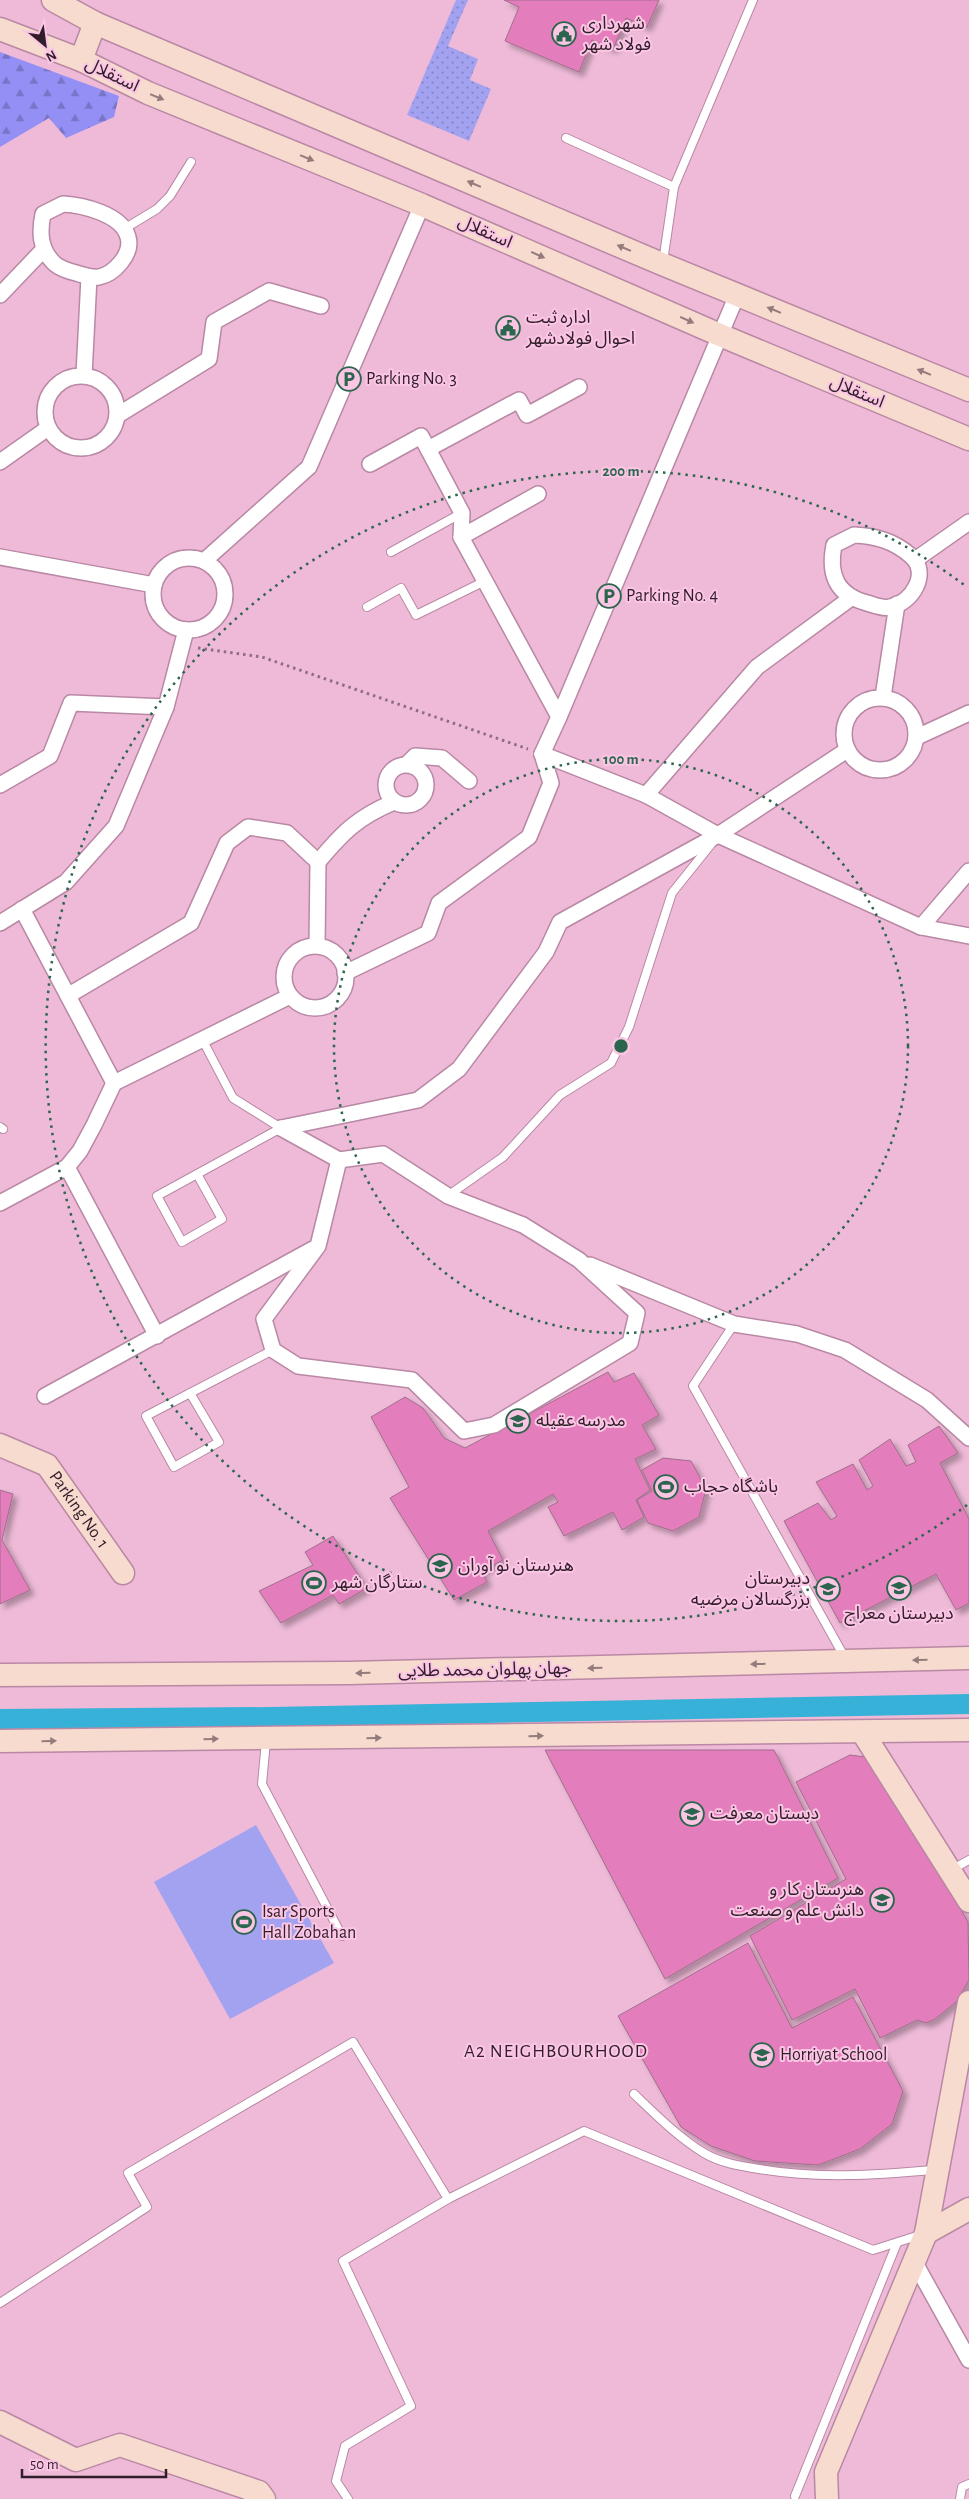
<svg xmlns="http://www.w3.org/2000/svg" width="969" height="2499" font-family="'Alegreya Sans','Noto Sans Arabic',sans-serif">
	<defs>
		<pattern id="grass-dots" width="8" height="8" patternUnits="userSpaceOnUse" patternTransform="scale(1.25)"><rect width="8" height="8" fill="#a3a2f0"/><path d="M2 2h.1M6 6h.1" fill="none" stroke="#8583c3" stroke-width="1.8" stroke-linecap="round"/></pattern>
		<pattern id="forest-firs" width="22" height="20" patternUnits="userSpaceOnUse" patternTransform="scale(1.25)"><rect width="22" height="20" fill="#938ff5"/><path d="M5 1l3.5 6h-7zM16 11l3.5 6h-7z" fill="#7974c7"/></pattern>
		<filter id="shadow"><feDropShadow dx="4.5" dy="4.5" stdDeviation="2.5" flood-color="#0004"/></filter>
	</defs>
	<rect width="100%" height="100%" fill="#eebad7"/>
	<polygon fill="url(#grass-dots)" points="456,0 468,0 448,46 478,59 470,80 491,89 469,141 407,115"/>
	<polygon fill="url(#forest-firs)" points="0,52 119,96 114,117 66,138 49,118 0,147"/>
	<polygon fill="#a3a2f0" points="256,1825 334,1963 230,2019 154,1882"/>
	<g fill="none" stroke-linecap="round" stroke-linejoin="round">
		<polyline stroke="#38b1d8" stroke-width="20" points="0,1719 271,1717 969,1704"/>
	</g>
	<g fill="#e47dbc" stroke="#9f6f8b" filter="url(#shadow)">
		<polygon points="504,0 659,0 647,27 626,18 613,49 592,40 579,72 505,41 519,7"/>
		<polygon points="608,1372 614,1382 634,1373 659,1415 642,1425 656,1449 635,1459 650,1490 636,1500 644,1517 622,1530 613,1512 564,1536 548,1507 558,1502 553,1494 488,1531 503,1560 482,1571 487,1582 454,1600 390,1498 409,1487 371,1417 405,1397 423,1408 444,1438 465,1448"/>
		<polygon points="939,1426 958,1453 940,1463 969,1519 969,1603 956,1610 936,1574 840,1623 784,1521 818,1503 831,1520 837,1516 816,1482 853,1464 867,1490 873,1486 859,1460 890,1439 906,1466 916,1462 908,1445"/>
		<polygon points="663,1458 691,1461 706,1489 699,1517 673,1531 648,1523 637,1500 652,1491 642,1470"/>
		<polygon points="0,1490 13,1494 2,1540 30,1590 0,1604"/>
		<polygon points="333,1536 367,1588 339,1604 333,1595 281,1623 259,1591 313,1565 305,1552"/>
		<polygon points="545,1750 774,1750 838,1878 665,1979"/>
		<polygon points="850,1755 873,1758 968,1922 969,1980 956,2002 935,2019 926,2023 917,2020 880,2038 855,1989 792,2020 750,1936 846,1879 796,1782"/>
		<polygon points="748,1943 792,2028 853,1997 903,2091 892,2124 860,2149 818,2165 755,2161 711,2146 681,2127 618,2016"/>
	</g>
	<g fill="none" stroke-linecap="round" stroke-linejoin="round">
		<g stroke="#b988a4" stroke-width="10">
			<g id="lane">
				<polyline points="566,138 674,187"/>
				<polyline points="124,229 157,209 170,196 191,162"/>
				<polyline points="663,262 674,187 753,0"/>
				<polyline points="391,552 462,513"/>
				<polyline points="367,607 401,588 416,615 485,581"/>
				<polyline points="0,1127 3,1129"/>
				<polyline points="197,1174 222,1219 182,1242 157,1196 281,1128 233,1098 202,1039"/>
				<polyline points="449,1195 503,1157 560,1095 611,1063 629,1027 672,893 712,843"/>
				<polyline points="734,1324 693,1386 845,1658"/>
				<polyline points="190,1393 219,1442 174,1467 146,1416 273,1350"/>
				<polyline points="266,1741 262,1784 342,1936"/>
				<polyline points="951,1870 969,1860"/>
				<path d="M634,2094C656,2115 678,2137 704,2153C721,2163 740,2166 759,2169C818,2179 875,2175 934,2170"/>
				<polyline points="0,2303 147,2207 128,2173 353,2042 448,2199"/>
				<polyline points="795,2496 897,2243"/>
				<polyline points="348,2499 336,2481 345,2446 411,2406 343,2261 448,2199 584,2131 873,2250 920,2235"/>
				<polyline points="960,2499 962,2487 969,2484"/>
			</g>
		</g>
		<g stroke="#b988a4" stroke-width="18">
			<g id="street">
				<path d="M63,204C82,205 122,214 128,237C133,254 114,274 99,277C91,278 83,275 76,273C68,271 61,269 55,264C40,250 39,233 43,214Z"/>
				<polyline points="0,295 44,249"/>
				<polyline points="84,375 89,277"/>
				<circle cx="81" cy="412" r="36"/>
				<polyline points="118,415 209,359 214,322 269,291 321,306"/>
				<polyline points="428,449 519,400 527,415 579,387"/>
				<polyline points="0,462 48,428"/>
				<polyline points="370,464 421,436 462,513 461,537 559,717"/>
				<path d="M854,535C876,536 894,541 911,556C930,572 913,603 890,607C883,609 874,605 867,603C837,595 828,575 834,545Z"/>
				<polyline points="461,537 538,494"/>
				<polyline points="0,557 154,585"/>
				<circle cx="189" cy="594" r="36"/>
				<polyline points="915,560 969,522"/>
				<polyline points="204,561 309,467 422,205"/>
				<polyline points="883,697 897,604"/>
				<circle cx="880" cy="734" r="36"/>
				<polyline points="917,737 969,713"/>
				<polyline points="542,754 559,717 737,295"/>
				<polyline points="542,754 646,795 718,835 921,927 969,936"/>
				<polyline points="407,764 415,756 442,758 469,781"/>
				<circle cx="406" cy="785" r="20"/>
				<polyline points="0,785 50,756 71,703 166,707"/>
				<polyline points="646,795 757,667 851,598"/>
				<path d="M318,862C343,832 358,817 394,802"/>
				<polyline points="22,909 114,1083"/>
				<polyline points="0,923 66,882 116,826 166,707 186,630"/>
				<polyline points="921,927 969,871"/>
				<circle cx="315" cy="977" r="31"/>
				<polyline points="345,973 428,933 439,903 529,837 551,783 542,754"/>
				<polyline points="69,995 191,923 227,843 248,827 287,833 318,862 317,946"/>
				<polyline points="281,1128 339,1160 383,1154 448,1196 523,1225 579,1260 637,1313 630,1343 494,1425 464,1431 412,1380 298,1366 273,1350 264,1319 318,1246 339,1160"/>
				<polyline points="281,1128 418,1100 459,1069 546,952 560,922 718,835 847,750"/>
				<polyline points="67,1167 157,1336"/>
				<polyline points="0,1203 67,1167 80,1151 94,1125 114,1083 290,996"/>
				<polyline points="590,1265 734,1324 797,1334 845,1350 927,1400 969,1438"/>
				<polyline points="45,1396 313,1249"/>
				<polyline points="915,2263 969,2360"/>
			</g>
		</g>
		<g stroke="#b988a4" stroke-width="25">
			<g id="secondary">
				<polyline points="53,0 95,23 662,264 969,390"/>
				<polyline points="0,29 81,60 148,93 422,205 720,335 969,439"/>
				<polyline points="81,60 95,23"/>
				<path id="s1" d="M0,1445L47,1465L123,1573"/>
				<polyline points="0,1675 349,1673 969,1658"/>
				<polyline points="863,1733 969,1901"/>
				<polyline points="0,1741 969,1730"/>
				<polyline points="926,2233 969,2209"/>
				<polyline points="0,2422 76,2460 120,2445 259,2492 264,2499"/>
				<polyline points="827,2499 826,2472 926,2233 969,2002"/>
			</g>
		</g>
		<polyline stroke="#916d82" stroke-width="3" stroke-dasharray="2.5 4" stroke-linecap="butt" points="198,648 262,657 528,749"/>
		<use href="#lane" stroke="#fff" stroke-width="8"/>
		<use href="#street" stroke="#fff" stroke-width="15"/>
		<use href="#secondary" stroke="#f7dbce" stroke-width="22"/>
	</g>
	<defs><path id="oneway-solid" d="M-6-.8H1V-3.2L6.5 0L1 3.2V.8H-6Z" transform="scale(1.25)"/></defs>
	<g fill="#947c7c">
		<use href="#oneway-solid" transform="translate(157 97) rotate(22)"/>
		<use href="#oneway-solid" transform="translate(307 158) rotate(22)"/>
		<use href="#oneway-solid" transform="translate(474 184) rotate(-157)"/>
		<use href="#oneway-solid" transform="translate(624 248) rotate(-157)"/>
		<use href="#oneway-solid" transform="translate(538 255) rotate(24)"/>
		<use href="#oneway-solid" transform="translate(774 310) rotate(-158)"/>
		<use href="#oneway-solid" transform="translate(687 320) rotate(24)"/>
		<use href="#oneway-solid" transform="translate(924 372) rotate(-158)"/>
		<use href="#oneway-solid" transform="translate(920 1660) rotate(178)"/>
		<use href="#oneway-solid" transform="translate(758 1664) rotate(179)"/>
		<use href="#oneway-solid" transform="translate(595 1668) rotate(179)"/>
		<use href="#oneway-solid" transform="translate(363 1673) rotate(179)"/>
		<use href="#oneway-solid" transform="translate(536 1736) rotate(-1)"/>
		<use href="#oneway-solid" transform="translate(374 1738) rotate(-1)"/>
		<use href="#oneway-solid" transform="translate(211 1739) rotate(-1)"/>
		<use href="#oneway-solid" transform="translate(49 1741) rotate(-1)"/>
	</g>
	<g fill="none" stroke="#2c654d" stroke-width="2.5" stroke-dasharray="2.5 5">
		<circle cx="621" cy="1046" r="287"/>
		<path d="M967 1505A575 575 0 1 1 967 587"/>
	</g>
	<defs>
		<g id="civic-ring" transform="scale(1.25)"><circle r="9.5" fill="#fbc6e4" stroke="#2c654d" stroke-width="1.5"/><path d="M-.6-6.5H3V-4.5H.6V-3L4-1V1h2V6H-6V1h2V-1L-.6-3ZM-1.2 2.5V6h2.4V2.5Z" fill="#2c654d"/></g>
		<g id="parking-ring" transform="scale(1.25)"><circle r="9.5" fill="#fbc6e4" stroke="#2c654d" stroke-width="1.5"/><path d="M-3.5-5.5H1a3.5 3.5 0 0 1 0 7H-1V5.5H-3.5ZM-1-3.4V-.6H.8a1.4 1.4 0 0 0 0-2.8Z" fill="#2c654d"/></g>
		<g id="school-ring" transform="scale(1.25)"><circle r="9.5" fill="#fbc6e4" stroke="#2c654d" stroke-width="1.5"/><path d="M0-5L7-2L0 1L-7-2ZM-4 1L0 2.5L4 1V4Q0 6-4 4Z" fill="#2c654d"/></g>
		<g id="stadium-ring" transform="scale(1.25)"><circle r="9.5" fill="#fbc6e4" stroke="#2c654d" stroke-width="1.5"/><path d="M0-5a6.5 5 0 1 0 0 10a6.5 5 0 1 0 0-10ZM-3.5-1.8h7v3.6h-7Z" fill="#2c654d"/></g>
	</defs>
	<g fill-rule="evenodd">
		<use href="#civic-ring" x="564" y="34"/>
		<use href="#civic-ring" x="508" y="328"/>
		<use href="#parking-ring" x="349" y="379"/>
		<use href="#parking-ring" x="609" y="596"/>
		<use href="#school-ring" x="518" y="1421"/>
		<use href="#stadium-ring" x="666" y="1487"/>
		<use href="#school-ring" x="440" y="1566"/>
		<use href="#stadium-ring" x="314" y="1583"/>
		<use href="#school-ring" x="899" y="1588"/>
		<use href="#school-ring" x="828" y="1589"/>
		<use href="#school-ring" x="692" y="1814"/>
		<use href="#school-ring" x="882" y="1900"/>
		<use href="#stadium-ring" x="244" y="1922"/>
		<use href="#school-ring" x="762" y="2055"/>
	</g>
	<g text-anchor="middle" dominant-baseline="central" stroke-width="4" stroke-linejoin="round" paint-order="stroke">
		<g font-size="18" fill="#321e2a" stroke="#fbc6e4" text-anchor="start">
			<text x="582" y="24">شهرداری<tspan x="582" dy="21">فولاد شهر</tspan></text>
			<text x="526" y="318">اداره ثبت<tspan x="526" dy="21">احوال فولادشهر</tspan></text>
			<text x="366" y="379">Parking No. 3</text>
			<text x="626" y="596">Parking No. 4</text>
			<text x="536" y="1421">مدرسه عقیله</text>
			<text x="684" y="1487">باشگاه حجاب</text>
			<text x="458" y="1566">هنرستان نو آوران</text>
			<text x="810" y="1579" text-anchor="end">دبیرستان<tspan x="810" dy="21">بزرگسالان مرضیه</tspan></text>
			<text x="332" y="1583">ستارگان شهر</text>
			<text x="899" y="1614" text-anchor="middle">دبیرستان معراج</text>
			<text x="710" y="1814">دبستان معرفت</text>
			<text x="864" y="1890" text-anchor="end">هنرستان کار و<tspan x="864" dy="21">دانش علم و صنعت</tspan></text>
			<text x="262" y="1912">Isar Sports<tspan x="262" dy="21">Hall Zobahan</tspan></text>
			<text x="780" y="2055">Horriyat School</text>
		</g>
		<g font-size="18" fill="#321e2a" stroke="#fbc6e4">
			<text transform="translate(112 75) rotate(26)">استقلال</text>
			<text transform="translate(485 232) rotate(24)">استقلال</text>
			<text transform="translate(857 392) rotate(23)">استقلال</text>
			<text stroke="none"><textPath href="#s1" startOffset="106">Parking No. 1</textPath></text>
			<text transform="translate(485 1670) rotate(-1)">جهان پهلوان محمد طلایی</text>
		</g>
		<g font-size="19" letter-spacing="1" fill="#321e2a" stroke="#fbc6e4">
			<text x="556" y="2051">A2 NEIGHBOURHOOD</text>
		</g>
	</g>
	<circle cx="621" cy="1046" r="8" fill="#2c654d" stroke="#fbc6e4" stroke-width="2.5"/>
	<g font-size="15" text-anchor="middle" font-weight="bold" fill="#2c654d" stroke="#fbc6e4" stroke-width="4" stroke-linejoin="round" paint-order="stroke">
		<text x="621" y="476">200 m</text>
		<text x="621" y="764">100 m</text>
	</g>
	<g transform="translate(45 45) rotate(151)" stroke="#fbc6e4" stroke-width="4" paint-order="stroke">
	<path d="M0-4L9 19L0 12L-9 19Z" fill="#321e2a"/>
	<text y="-8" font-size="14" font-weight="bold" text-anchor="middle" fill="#321e2a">N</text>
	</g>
	<path d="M22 2469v8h144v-8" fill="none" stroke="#321e2a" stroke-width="2.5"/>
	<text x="30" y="2469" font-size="15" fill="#321e2a" stroke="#fbc6e4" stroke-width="4" paint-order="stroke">50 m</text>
</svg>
